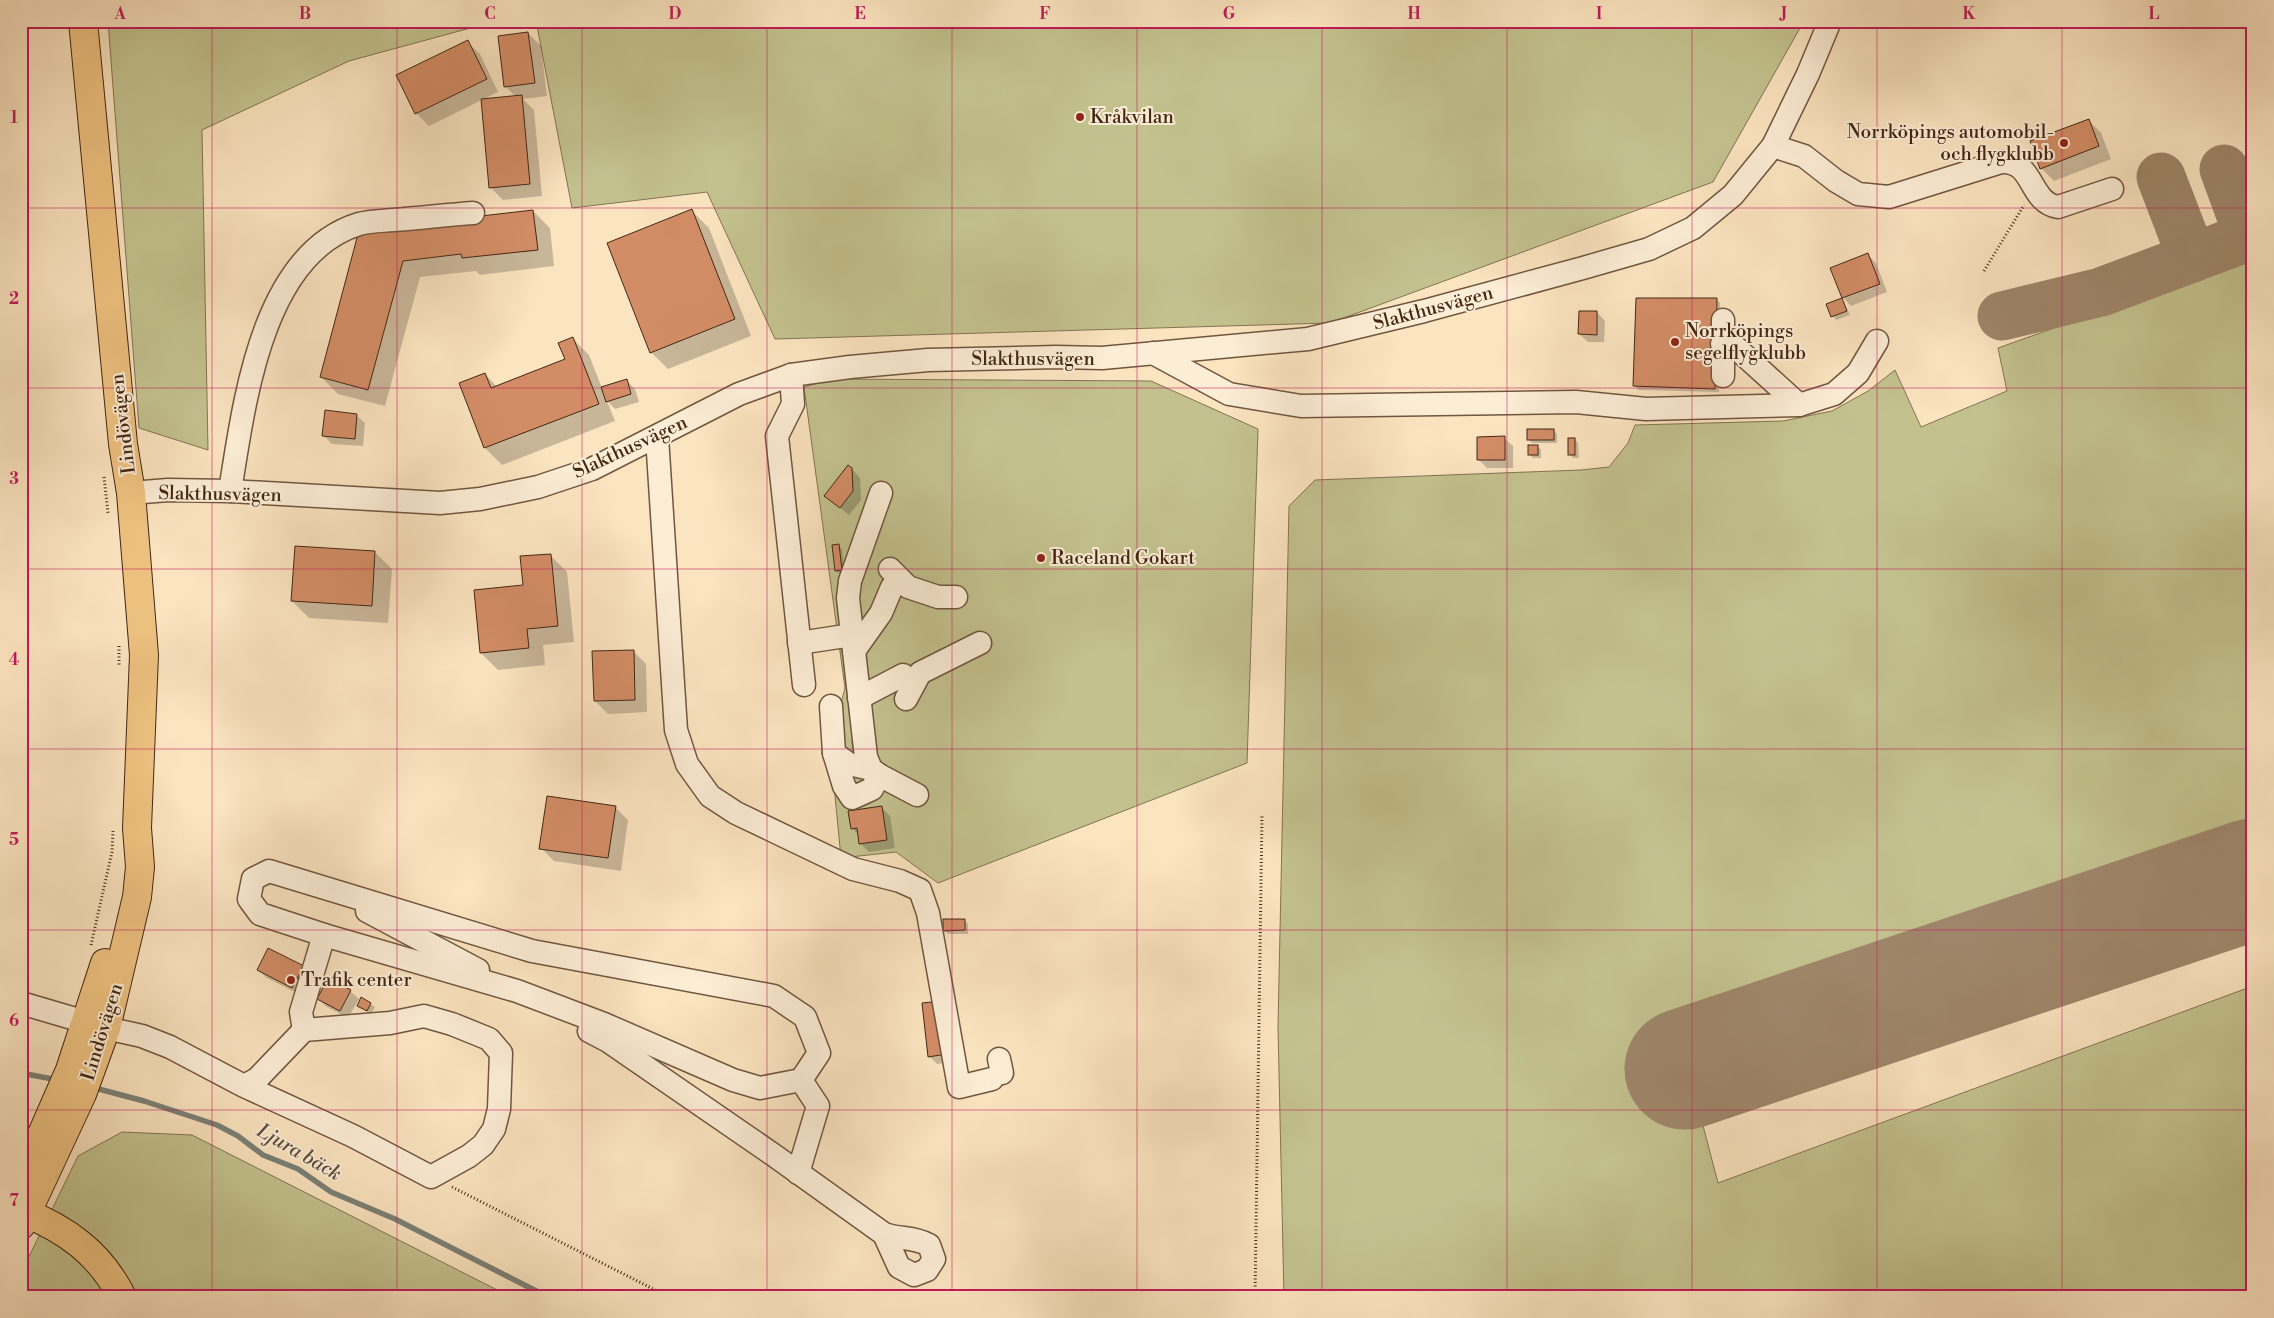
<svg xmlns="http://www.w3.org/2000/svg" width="2274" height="1318" font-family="'Libre Bodoni',serif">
	<rect width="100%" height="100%" fill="#fbe4c0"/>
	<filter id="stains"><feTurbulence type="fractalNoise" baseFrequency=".004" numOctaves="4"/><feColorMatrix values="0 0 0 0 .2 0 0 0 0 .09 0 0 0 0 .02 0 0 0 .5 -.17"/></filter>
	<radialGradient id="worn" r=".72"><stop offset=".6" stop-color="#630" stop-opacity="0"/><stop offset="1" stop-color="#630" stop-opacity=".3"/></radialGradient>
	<g fill="#c3c28f" stroke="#837452">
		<polygon points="108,21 496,21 349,61 202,130 208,450 139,428"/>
		<polygon points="536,21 1804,21 1713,182 1330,323 775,339 707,192 572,208"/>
		<polygon points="2253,251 2253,829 1671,1025 1700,1114 1718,1183 2253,986 2253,1297 1284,1297 1278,1027 1289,506 1315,480 1581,470 1609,467 1628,443 1635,425 1783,421 1832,411 1868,391 1895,370 1921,427 2007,391 1998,348 2102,311"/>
		<polygon points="833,379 1151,381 1258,429 1247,763 938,883 896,852 841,858 830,744 845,688 804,387"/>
		<polygon points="122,1132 192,1135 511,1297 21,1297 21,1273 78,1156"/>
	</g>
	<g fill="#0003">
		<polygon points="528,33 541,46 547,96 523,99 534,110 542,196 503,200 490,187 516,97 506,87"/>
		<polygon points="467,42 480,54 498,92 429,126 416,113"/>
		<polygon points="2089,121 2101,133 2111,159 2054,181 2041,168"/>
		<polygon points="533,211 550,228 554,266 480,275 476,271 420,277 385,406 338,394 321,377 359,235"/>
		<polygon points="692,211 709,228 751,336 668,369 651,352"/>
		<polygon points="1868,255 1876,263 1887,292 1851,306 1843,297"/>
		<polygon points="1716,299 1720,303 1719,392 1638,390 1635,386"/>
		<polygon points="1842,299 1850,315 1836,320 1828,305"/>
		<polygon points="1597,312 1605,321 1604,342 1588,342 1579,334"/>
		<polygon points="572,338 589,355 602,388 626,380 635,389 639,402 615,409 607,401 615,421 502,465 485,448 461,384 485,374 497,387 566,360"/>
		<polygon points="356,415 365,423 363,446 332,444 323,435"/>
		<polygon points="1554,430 1557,434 1557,443 1532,443 1529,440"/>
		<polygon points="1504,438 1513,446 1513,468 1487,468 1479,460"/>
		<polygon points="1575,439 1578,443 1579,458 1573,458 1570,454"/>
		<polygon points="1538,446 1541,450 1541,458 1533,458 1529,454"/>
		<polygon points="852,469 860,478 861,500 849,515 826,496"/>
		<polygon points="838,546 842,549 845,574 840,574 836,571"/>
		<polygon points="375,552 392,569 388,623 309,618 292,601"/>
		<polygon points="550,555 567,572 574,642 543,645 545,665 498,670 481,653 524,586"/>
		<polygon points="633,651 646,664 647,712 608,714 595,701"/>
		<polygon points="860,740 854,760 851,742"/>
		<polygon points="615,807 628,820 621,871 554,861 541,848"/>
		<polygon points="882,808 890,816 895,848 869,852 860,843 859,835 852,828"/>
		<polygon points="964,920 968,924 968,934 948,934 944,930"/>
		<polygon points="303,967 301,995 267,978 258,970"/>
		<polygon points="350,991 359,999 348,1018 327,1007 318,999"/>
		<polygon points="362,999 375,1007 371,1014 358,1006"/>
		<polygon points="923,1004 955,1062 937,1064 929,1056"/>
	</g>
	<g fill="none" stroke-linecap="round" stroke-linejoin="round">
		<g stroke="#7b8177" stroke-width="5.5">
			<polyline points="21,1073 58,1080"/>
			<polyline points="91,1087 144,1101 217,1125 238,1136 263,1155 298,1169 331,1192 395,1219 548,1297"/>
		</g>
		<g stroke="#9f866a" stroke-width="49">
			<polyline points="2224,169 2249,237"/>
			<polyline points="2161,177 2192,258"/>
			<polyline points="2002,316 2101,292 2253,235"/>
		</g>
		<polyline stroke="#9f866a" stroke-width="121" points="1685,1069 2253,879"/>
	</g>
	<g fill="#d38d66" stroke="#432714">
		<polygon points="528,32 535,83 504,87 498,36"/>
		<polygon points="468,40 487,79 415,114 396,75"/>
		<polygon points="522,95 530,184 489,188 481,99"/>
		<polygon points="2089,119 2099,146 2040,169 2030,141"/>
		<polygon points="692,209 735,319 650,353 607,243"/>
		<polygon points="533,210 538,250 462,258 461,254 403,261 368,390 320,377 358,234 455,219"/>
		<polygon points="1868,253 1880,284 1842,298 1830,268"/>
		<polygon points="1636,298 1717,298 1715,389 1633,386"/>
		<polygon points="1842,298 1847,311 1831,317 1826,304"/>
		<polygon points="1579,311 1597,311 1597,335 1578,334"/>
		<polygon points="573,337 599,404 484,448 459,383 485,373 491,388 565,359 558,343"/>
		<polygon points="627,379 631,394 606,402 601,387"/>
		<polygon points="325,410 357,414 355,439 322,436"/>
		<rect x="1527" y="429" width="27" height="11"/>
		<polygon points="1505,436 1505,460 1477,460 1477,437"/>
		<rect x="1568" y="438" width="7" height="17"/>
		<rect x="1528" y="445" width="10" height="10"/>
		<polygon points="848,465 852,468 853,491 840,508 824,496"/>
		<polygon points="839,544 842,570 835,571 832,545"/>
		<polygon points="295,546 375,551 372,606 291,601"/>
		<polygon points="551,554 558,626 527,629 529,648 480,653 474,590 523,585 520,556"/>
		<polygon points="634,650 635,700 594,701 592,651"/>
		<polygon points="547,796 616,806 608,858 539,849"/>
		<polygon points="882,806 887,840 859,844 857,828 851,829 848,811"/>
		<polygon points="943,919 965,919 965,930 943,931"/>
		<polygon points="268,948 304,966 292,988 257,970"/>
		<polygon points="328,978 351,990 340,1011 317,999"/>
		<polygon points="361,997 371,1003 367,1011 357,1006"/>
		<polygon points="941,1001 947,1054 928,1057 922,1003"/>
	</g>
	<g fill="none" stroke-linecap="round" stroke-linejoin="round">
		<g stroke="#71563f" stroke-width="25">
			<g id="minor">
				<path d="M1773,146L1804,156L1836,181L1858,194L1889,197L2001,162C2035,160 2028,202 2058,207L2112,189"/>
				<polyline points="1722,344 1734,346 1799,405"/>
				<polyline points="1153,353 1229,394 1301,406 1576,402 1646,409 1799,405 1834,394 1858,373 1877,341"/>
				<polyline points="791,375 793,404 777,436 804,685"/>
				<polyline points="1723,376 1723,320"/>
				<polyline points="657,437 676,730 687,764 710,796 736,813 853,869 900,881 920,890 928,913 959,1087 992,1079"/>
				<path d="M230,491C244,405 261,254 359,224C369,221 382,221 393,220C420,218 446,215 473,213"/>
				<polyline points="131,493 168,490 230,491 440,503 480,499 538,487 592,469 739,394 791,375 850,367 928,360 1056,357 1102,358 1308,339 1424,311 1583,268 1649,249 1693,228 1733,195 1773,146 1808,74 1830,21"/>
				<polyline points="881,493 850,581 848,598 866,757 871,769 879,775 917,795"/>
				<polyline points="890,569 908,587 938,597 956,597"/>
				<polyline points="799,643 852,635"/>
				<polyline points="854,651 881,613 892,587"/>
				<polyline points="859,698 903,675"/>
				<polyline points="906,699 920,673 980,643"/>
				<polyline points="831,706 834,753 849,764 871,769"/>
				<polyline points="834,753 844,786 852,798 872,789 879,775"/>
				<polygon points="269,871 532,951 774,996 805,1017 819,1053 801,1080 760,1088 733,1080 604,1024 517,991 324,935 260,914 249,899 253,879"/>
				<polyline points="367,911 478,970"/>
				<polyline points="21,1003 106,1028 142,1036 170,1047 244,1086 257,1079 304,1030 390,1023 424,1016 452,1024 489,1039 501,1053 499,1109 494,1129 483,1145 469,1156 431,1177 353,1136 244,1086"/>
				<polyline points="304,1030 301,1012 324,935"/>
				<path d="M589,1031L608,1041L775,1156L884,1234L899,1267L914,1275L927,1270L934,1259L929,1245C912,1236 902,1240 884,1234"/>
				<polyline points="999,1059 1002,1073"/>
				<polyline points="798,1173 818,1106 801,1080"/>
			</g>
		</g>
		<g stroke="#432714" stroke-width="30">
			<g id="major">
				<polyline points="21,1182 70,1070 105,963"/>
				<path d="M21,1211C66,1229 100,1253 122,1297"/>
				<polyline points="21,1225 82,1094 106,1028 137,897 140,867 137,828 144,655 131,493 123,444 83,21"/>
			</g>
		</g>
		<g stroke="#432714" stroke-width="3" stroke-dasharray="1 2.5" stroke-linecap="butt">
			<polyline points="1984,271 2024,205"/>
			<polyline points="104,477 108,513"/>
			<polyline points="119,646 119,665"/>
			<polyline points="91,945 112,852 113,831"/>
			<polyline points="452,1187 669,1297"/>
			<polyline points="1255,1297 1262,814"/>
		</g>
		<use href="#minor" stroke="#fcedd6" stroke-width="22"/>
		<use href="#major" stroke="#eec280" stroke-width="28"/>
	</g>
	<path fill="none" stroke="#c2185b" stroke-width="1" stroke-opacity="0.55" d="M212,21V1297M397,21V1297M582,21V1297M767,21V1297M952,21V1297M1137,21V1297M1322,21V1297M1507,21V1297M1692,21V1297M1877,21V1297M2062,21V1297M21,208H2253M21,388H2253M21,569H2253M21,749H2253M21,930H2253M21,1110H2253"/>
	<g fill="#8f2418" stroke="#fcedd6" stroke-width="2">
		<circle cx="1080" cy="117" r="5"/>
		<circle cx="2064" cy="143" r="5"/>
		<circle cx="1675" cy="342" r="5"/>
		<circle cx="1041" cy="558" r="5"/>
		<circle cx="291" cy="980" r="5"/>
	</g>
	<g text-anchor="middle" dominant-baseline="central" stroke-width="4" stroke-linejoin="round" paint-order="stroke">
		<g font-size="19" fill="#432714" stroke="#fcedd6" text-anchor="start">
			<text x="1090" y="117">Kråkvilan</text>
			<text x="2054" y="132" text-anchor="end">Norrköpings automobil-<tspan x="2054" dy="22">och flygklubb</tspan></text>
			<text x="1685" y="331">Norrköpings<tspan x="1685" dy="22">segelflygklubb</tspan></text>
			<text x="1051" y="558">Raceland Gokart</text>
			<text x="301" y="980">Trafik center</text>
		</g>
		<g font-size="19" fill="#432714" stroke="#fcedd6">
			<text transform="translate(1433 308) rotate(-15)">Slakthusvägen</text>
			<text x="1033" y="359">Slakthusvägen</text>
			<text transform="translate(123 424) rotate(-97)">Lindövägen</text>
			<text transform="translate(630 447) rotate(-25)">Slakthusvägen</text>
			<text transform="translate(220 494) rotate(1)">Slakthusvägen</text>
			<text transform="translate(102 1032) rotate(-73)">Lindövägen</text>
		</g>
		<g font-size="20" font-style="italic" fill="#5a4c3d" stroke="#fcedd6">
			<text transform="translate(299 1153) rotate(30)">Ljura bäck</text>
		</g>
	</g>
	<rect width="2274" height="1318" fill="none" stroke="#fbe4c0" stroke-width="55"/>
	<rect x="28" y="28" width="2218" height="1262" fill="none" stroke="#c2185b" stroke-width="2"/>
	<g font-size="16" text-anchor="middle" font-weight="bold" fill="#c2185b">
		<text x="120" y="19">A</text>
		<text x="305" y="19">B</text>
		<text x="490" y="19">C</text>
		<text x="675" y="19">D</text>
		<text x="860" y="19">E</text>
		<text x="1045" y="19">F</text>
		<text x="1229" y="19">G</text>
		<text x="1414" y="19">H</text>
		<text x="1599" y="19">I</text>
		<text x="1784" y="19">J</text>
		<text x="1969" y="19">K</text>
		<text x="2154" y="19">L</text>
		<text x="14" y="123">1</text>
		<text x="14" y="304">2</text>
		<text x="14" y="484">3</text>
		<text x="14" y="665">4</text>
		<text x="14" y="845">5</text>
		<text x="14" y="1026">6</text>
		<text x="14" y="1206">7</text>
	</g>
	<rect width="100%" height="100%" filter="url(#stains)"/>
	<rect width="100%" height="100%" fill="url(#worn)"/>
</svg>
